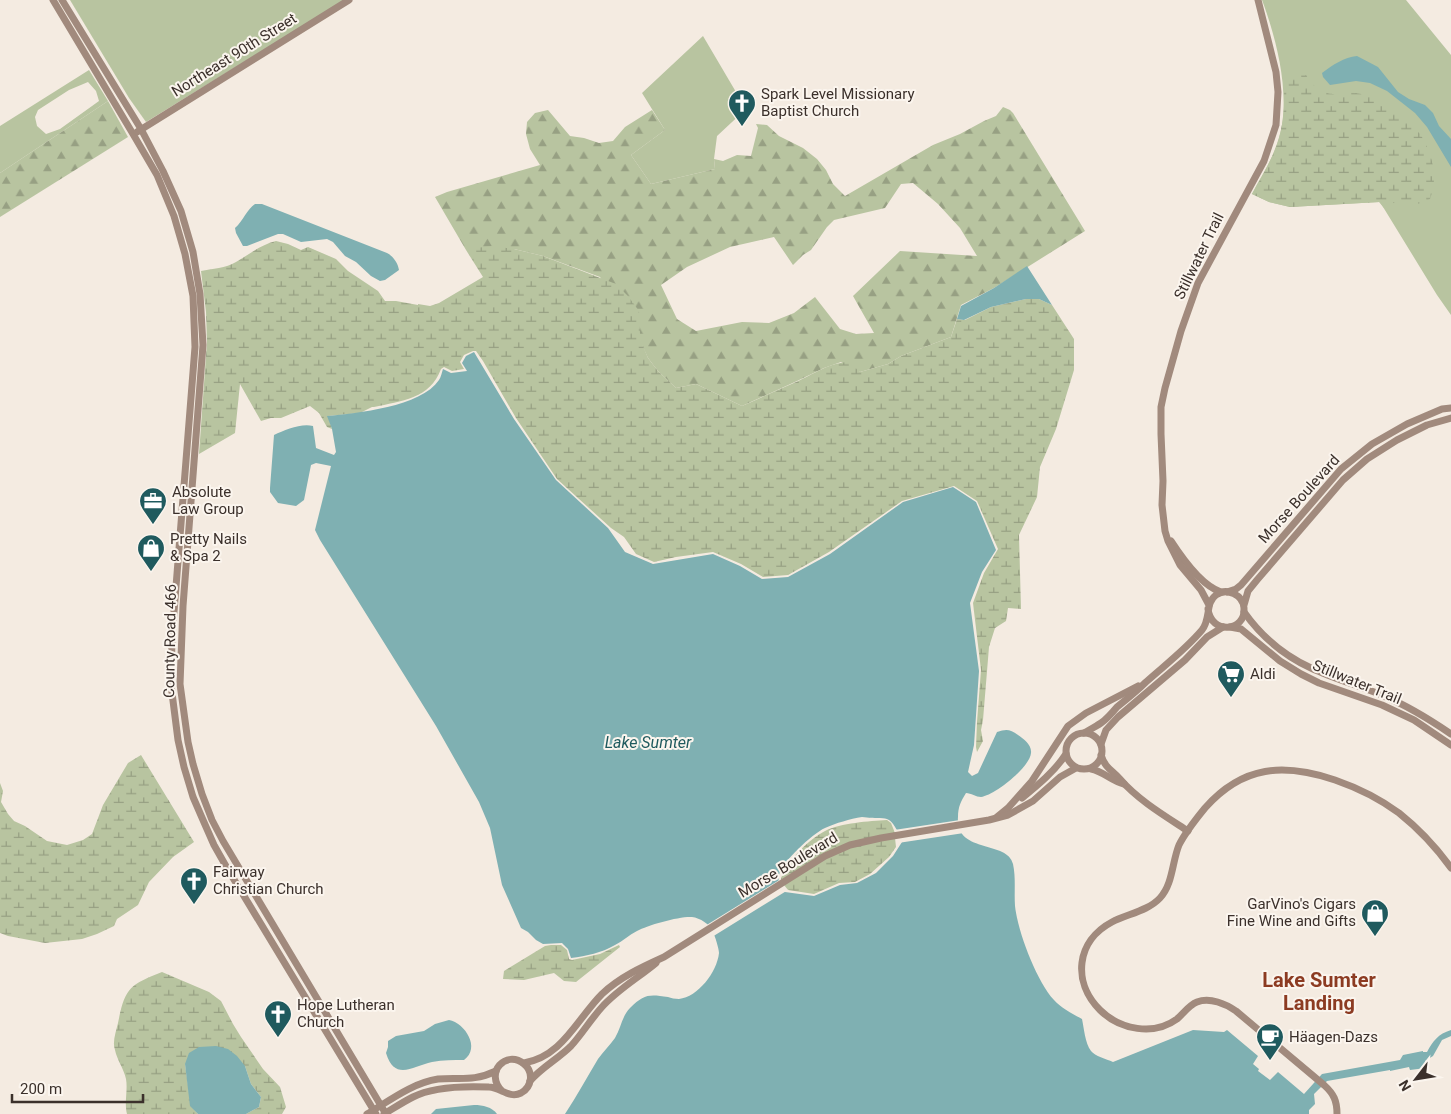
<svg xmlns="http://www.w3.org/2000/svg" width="1451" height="1114" font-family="Roboto,sans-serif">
	<defs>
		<pattern id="forest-firs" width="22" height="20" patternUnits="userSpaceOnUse" patternTransform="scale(1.25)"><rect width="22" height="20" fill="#b8c4a0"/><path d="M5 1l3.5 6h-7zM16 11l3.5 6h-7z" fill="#97a083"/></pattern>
		<pattern id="wetland-marsh" width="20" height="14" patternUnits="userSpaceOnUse" patternTransform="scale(1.25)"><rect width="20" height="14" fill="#b8c4a0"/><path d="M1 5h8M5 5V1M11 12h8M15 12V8" fill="none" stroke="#97a083"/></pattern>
	</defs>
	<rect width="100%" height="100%" fill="#f4ebe1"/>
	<g fill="#b8c4a0" fill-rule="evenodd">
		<polygon points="70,0 345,0 146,122 129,98"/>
		<path d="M1262,0H1406L1451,55V315L1437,295L1380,202L1290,207L1269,202L1252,194C1259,180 1269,165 1275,150C1294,106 1278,43 1262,0Z"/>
		<polygon points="703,36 746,109 717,136 714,159 715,169 651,184 631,155 665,130 642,93"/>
		<path d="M89,70L108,101L0,173V126ZM88,82L96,91L99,101L60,129L46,134L37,126L35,117L38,110L69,90Z"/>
	</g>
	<g fill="url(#forest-firs)" fill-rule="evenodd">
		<polygon points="108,101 128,137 0,217 0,173"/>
		<path d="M1003,107L1010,110L1013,113L1085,231L994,288L961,305L951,337L901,356L888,364L860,372L841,362L824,368L797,381L742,406L696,384L676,388L658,371L648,358L638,336L600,277L543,256L514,249L466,250L435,197L447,192L540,165L530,149L526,134L527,122L535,113L548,110L570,136L584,138L599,143L613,141L625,127L652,110L665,130L631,155L651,184L715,169L714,159L723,161L737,155L751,156L758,128L756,124L767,125L779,136L803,148L817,159L826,170L833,184L845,196L933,145L960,134L984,121L996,116ZM913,183L938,204L960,228L977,256L900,251L853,296L874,333L856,334L840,329L815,297L794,313L769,323L742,322L696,331L677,319L661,285L687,267L730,247L774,237L793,265L803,255L811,250L827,227L834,220L885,208L901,184Z"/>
	</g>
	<g fill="url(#wetland-marsh)">
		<path d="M1291,74L1306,75C1311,83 1316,89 1325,92C1326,93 1332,94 1333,94C1337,96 1334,97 1339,97C1343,96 1345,93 1350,93C1358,92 1371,97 1379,100C1416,114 1445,161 1430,199L1422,203L1408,205L1398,202L1389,204L1384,208L1379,202L1290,207L1269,202L1252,194C1260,180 1269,165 1275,149C1283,130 1286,105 1283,84C1286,81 1286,76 1291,74Z"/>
		<path d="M276,241L288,244L301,250L308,247L336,259L348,271L378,291L385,301H396L418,305V304L430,306L439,303L483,277L466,250L468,249L493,246L514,249L543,256L616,284L628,296L639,311L640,334L639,336L648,358L658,371L676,388L696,384L742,406C760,398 778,390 796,382C814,374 830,362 850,362L860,372L888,364L901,356L951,337L957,319L965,320L991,307L1026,299H1039L1052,305L1074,339V370L1056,429L1040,467L1037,497L1019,535L1021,609L1008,608L1006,621L995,628L989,647L983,720L981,730L983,741L977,752L976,747L977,722L981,670L973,603L984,573L998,549L977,501L954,486L902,501L829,552L788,575L763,577L741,564L713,552L676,557L654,562L636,554L624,537L611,528L557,479L516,418L483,361L476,351H473L464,355L460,362L464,369L452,371L444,367L441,369C430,399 401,401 374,407H372L360,413L328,416L332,429L327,427L319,413L310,406L281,418H271L261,421L240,384L235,433L199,454L207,342L206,312L201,271C212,269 226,268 236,262C250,254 260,245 276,241Z"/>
		<polygon points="141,755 194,842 173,857 149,882 138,905 117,919 114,926 97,934 82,939 45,943 8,936 0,933 0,783 3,791 1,802 8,814 14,821 25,826 47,841 67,845 83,840 92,834 103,805 128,763"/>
		<path d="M887,820L891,823L895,833L849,843L782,881L781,879C786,862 809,839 825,831C841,823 869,821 887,820Z"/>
		<polygon points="895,838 896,847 889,857 870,874 855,882 839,883 814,894 788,890 784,885 826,858 850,847"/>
		<polygon points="551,945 561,945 567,950 569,959 572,960 600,954 619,945 620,947 576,982 564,981 554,973 524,980 503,979 504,971 545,946"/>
		<path d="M162,972L209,992L221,1001L233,1024L241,1037L263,1069L280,1087L286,1107L282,1114H246L259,1107L261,1097L251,1084L245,1066L185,1064L191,1106L198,1114H127C124,1103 128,1090 126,1079C124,1069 117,1060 115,1050C112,1042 116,1032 118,1023C125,988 129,985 162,972Z"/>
	</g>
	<g fill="#7fb0b2" fill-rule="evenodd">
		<path d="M1357,56L1378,67L1398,92L1409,99L1425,105L1433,113L1439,126L1451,139V167L1427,127L1415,113L1387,91L1370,83L1356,81L1330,85L1323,77L1322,73C1333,65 1344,57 1357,56Z"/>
		<path d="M255,204H262L387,253C393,256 398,263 399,270L385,280L380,281L371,276L356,262L345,256L333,242L327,239L301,242L283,234H278L247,246H243L236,233L235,228C243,221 247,209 255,204Z"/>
		<polygon points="1027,266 1052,305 1039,299 1026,299 991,307 964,320 957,319 961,306 994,288"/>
		<path d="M474,352L514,419L556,480L608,528L625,552L653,564L713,554L740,566L762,579L788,577L830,554L903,502L953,487L976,502L996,550L982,572L970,603L979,671L974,745L968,772L972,776L978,773L997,732C1006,729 1010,729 1018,735C1024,739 1032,745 1031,753C1030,767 995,795 981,797C976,797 971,793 966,793C961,801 958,807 958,817C955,854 1008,840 1013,864C1016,878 1014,892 1015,906C1018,932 1036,980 1054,1000C1061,1008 1073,1014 1082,1019C1084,1028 1085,1043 1091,1051C1095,1056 1106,1059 1113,1062L1193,1030L1224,1032L1227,1030L1258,1056L1253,1064L1259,1069L1258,1071L1270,1080L1278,1072L1304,1094L1322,1074L1400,1060L1403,1055L1423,1051V1052H1427C1433,1041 1438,1034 1451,1030V1036L1442,1040L1433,1056L1425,1061L1426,1068L1410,1070L1409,1067L1390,1071V1070L1327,1081L1314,1094L1315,1104L1309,1110V1114H565C577,1096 587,1077 598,1059C603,1052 610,1045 615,1038C621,1028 622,1016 630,1008C644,994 649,994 668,997C671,998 675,999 679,999C698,997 717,972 719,953C719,949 715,936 713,932C710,924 700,918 692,917C680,916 648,925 637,931C629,935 623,941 615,945C601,953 587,956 571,958L568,949L562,943L543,944L536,940L528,932L521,928L502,885L490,828L479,802L436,726L320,540L315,530L331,466L316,463L311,465L304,500L296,506L278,503L270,492V488L274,435C285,430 301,423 313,426L316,448L334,455L336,452L332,429L327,416C357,413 421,407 439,380C441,377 442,372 443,369L451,373L467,371L462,363L466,356ZM862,817C890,821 887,811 902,839V842L893,856L876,873L857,883L840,885L814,896L785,892L781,890C779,885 778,881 779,875C782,862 812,834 825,828C836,823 850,819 862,817Z"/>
		<path d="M449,1020C465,1023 481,1048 464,1060C454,1060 443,1060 432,1062C413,1066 395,1082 386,1053L388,1047V1041L396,1036L424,1031L435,1024Z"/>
		<polygon points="216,1046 228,1049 237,1056 245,1066 251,1084 261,1097 259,1107 246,1114 198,1114 190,1106 185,1064 189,1053 199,1047"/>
		<path d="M474,1105C483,1105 492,1107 497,1114H431L436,1109Z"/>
	</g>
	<g fill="#f4ebe1">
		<polygon points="960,820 960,825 964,833 898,843 899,840 894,830"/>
		<polygon points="781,879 783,888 788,890 712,937 710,930 705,926"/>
	</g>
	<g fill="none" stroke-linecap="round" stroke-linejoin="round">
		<g stroke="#a18a7d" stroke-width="7">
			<polyline points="53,0 133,134 157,175 174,216 185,254 193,296 195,347 172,637 171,685 178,740 184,767 193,797 203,820 214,845 227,868 376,1114"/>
			<polyline points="62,0 141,129 163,171 181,211 193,252 200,294 203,345 183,606 180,684 188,742 193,764 202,794 212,820 223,841 386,1114"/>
			<polyline points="137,132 349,0"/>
			<path d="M1171,541C1182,558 1202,586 1221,592"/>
			<polyline points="1227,592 1236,589 1241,585 1341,469 1372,444 1407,424 1442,409 1451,408"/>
			<polyline points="1209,605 1201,590 1180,565 1168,541 1165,531 1162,505 1163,481 1161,434 1161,407 1165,388 1181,331 1198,283 1264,161 1276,125 1278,92 1276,72 1258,0"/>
			<polyline points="1244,605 1248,591 1257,580 1343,480 1367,459 1397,440 1427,425 1451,418"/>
			<path d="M1244,612C1261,636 1285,656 1311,668C1335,679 1360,686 1384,696C1408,706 1429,719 1451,734"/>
			<polyline points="1230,627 1241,629 1280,661 1301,674 1319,683 1382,705 1414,720 1451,745"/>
			<circle cx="1084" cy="751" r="18"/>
			<path d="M1084,733C1089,730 1095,727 1101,723C1107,719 1112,713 1117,707C1127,699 1137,691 1146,682C1165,665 1186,649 1202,630C1211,619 1205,603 1216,595C1227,587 1243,595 1244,608C1246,632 1211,635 1208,609"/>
			<polyline points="1101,744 1106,730 1118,717 1185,660 1207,637 1223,627"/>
			<path d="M1101,755C1105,768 1112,770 1120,779C1138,800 1165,816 1188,831"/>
			<path d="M1091,769C1103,771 1111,781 1124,784"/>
			<path d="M1022,798C1038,785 1055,771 1066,754"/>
			<polyline points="997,817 1008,808 1032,781 1068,726 1086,713 1138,686"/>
			<path d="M524,1063C562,1057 577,1019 602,994C620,977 642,967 664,957L825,856L850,845L881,838L989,820L1008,815L1033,801L1060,777L1076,768"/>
			<path d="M530,1081C542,1067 558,1059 571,1046C582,1034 591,1019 602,1007C617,990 638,978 656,963"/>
			<path d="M367,1114C389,1101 412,1083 438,1079C460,1077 473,1082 496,1071"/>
			<path d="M384,1114C394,1108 403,1102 413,1097C434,1086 466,1086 489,1087C500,1087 509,1099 521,1093C532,1087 534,1072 524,1064C506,1049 484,1073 502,1091"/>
			<path d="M1337,1114C1337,1101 1334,1094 1324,1085L1236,1011C1226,1004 1210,997 1197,1002C1189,1005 1183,1014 1177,1019C1154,1036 1120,1030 1100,1010C1072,982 1076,941 1112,922C1127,914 1148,911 1160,898C1173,884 1172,862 1179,845C1185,833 1196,819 1205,808C1243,765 1284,763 1335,780C1358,788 1380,799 1399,813C1419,829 1436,847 1451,868"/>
		</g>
	</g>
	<defs>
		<g id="church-pin" transform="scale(1.4375)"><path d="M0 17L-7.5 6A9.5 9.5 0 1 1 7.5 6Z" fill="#1f5a5e" stroke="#fbf5ee"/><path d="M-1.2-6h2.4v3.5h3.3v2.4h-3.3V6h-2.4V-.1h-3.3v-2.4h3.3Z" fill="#fff"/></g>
		<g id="office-pin" transform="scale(1.4375)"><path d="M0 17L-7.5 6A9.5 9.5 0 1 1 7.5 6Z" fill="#1f5a5e" stroke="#fbf5ee"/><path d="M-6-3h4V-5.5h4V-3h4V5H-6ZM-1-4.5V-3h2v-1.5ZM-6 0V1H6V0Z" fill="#fff"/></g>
		<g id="shop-pin" transform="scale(1.4375)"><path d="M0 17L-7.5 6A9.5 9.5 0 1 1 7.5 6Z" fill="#1f5a5e" stroke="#fbf5ee"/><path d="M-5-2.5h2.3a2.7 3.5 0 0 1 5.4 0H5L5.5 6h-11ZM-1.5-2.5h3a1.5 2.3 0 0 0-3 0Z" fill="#fff"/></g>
		<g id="supermarket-pin" transform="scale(1.4375)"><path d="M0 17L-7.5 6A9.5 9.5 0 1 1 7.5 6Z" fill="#1f5a5e" stroke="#fbf5ee"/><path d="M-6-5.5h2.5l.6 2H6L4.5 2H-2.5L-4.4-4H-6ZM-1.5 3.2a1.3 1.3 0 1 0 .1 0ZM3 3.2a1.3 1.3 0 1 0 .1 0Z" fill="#fff"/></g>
		<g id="cafe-pin" transform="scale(1.4375)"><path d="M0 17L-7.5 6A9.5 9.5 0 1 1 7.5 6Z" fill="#1f5a5e" stroke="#fbf5ee"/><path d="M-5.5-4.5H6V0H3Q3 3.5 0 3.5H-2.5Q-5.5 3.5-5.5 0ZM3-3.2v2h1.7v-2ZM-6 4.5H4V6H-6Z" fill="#fff"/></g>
	</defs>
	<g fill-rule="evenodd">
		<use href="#church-pin" x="742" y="103"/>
		<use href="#office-pin" x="153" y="501"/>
		<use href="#shop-pin" x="151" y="548"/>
		<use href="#supermarket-pin" x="1231" y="674"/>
		<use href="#church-pin" x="194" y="881"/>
		<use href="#shop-pin" x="1375" y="913"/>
		<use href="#church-pin" x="278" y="1014"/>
		<use href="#cafe-pin" x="1270" y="1037"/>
	</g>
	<g text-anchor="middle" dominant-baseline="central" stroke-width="4" stroke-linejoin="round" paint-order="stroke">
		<g font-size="15" fill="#3b302b" stroke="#fbf5ee">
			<text transform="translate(234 55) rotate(-32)">Northeast 90th Street</text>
			<text transform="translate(1199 256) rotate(-64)">Stillwater Trail</text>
			<text transform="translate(1299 499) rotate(-48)">Morse Boulevard</text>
			<text transform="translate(170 641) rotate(-89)">County Road 466</text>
			<text transform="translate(1357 682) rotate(22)">Stillwater Trail</text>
			<text transform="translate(788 865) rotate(-31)">Morse Boulevard</text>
		</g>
		<g font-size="15" fill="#3b302b" stroke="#fbf5ee" text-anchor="start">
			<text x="761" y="94">Spark Level Missionary<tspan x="761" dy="17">Baptist Church</tspan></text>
			<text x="172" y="492">Absolute<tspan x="172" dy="17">Law Group</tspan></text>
			<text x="170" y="539">Pretty Nails<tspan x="170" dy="17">&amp; Spa 2</tspan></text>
			<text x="1250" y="674">Aldi</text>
			<text x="213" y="872">Fairway<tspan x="213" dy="17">Christian Church</tspan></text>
			<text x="1356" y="904" text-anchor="end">GarVino's Cigars<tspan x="1356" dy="17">Fine Wine and Gifts</tspan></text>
			<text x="297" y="1005">Hope Lutheran<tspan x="297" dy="17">Church</tspan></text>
			<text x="1289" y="1037">Häagen-Dazs</text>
		</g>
		<g font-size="16" font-style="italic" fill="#1f5a5e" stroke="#fbf5ee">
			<text x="648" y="742">Lake Sumter</text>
		</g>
		<g font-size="20" font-weight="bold" fill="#8c3b22" stroke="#fbf5ee">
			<text x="1319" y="980">Lake Sumter<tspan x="1319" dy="23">Landing</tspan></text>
		</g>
	</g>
	<g transform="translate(1416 1079) rotate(239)" stroke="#fbf5ee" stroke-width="4" paint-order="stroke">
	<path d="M0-4L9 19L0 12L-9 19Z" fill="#3b302b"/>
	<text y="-8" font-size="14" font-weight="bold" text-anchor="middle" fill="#3b302b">N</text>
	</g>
	<path d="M12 1094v8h131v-8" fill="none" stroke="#3b302b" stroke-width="2.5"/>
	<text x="20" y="1094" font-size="15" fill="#3b302b" stroke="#fbf5ee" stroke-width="4" paint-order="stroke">200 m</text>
</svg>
